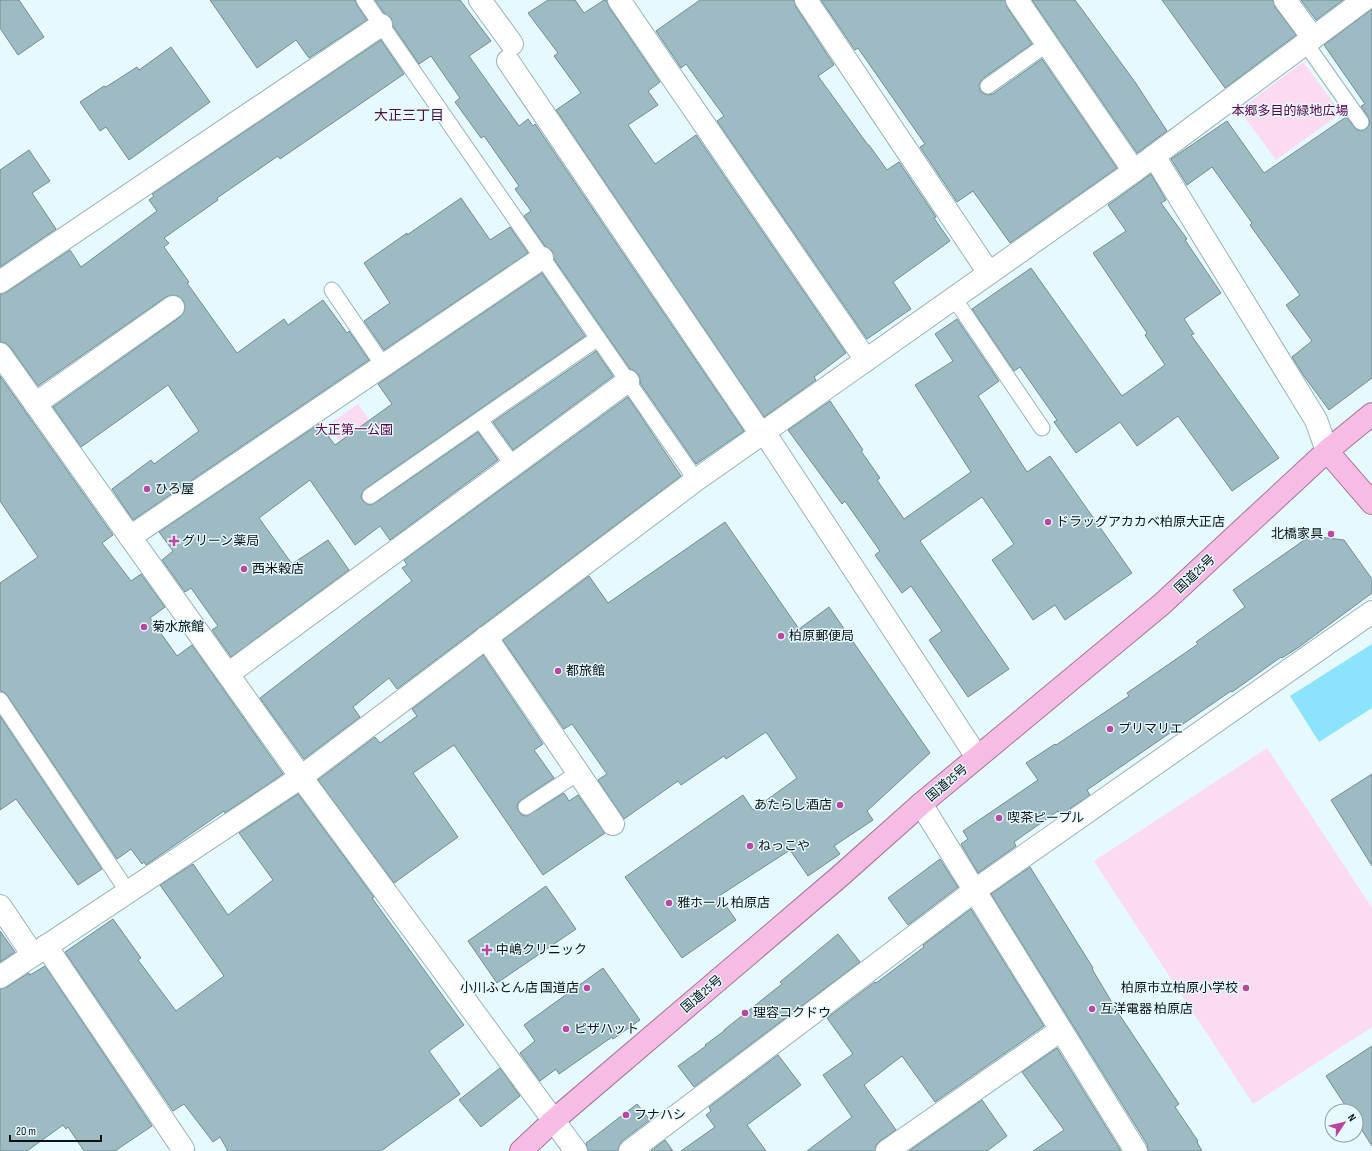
<svg xmlns="http://www.w3.org/2000/svg" width="1372" height="1151" font-family="'Sofia Sans Condensed','Noto Sans JP',sans-serif">
	<rect width="100%" height="100%" fill="#e6f9fe"/>
	<g fill="#fcdaf0">
		<polygon points="1303,62 1341,113 1276,160 1239,110"/>
		<polygon points="358,404 379,435 350,456 328,425"/>
		<polygon points="1267,748 1372,908 1372,1027 1253,1104 1094,861"/>
	</g>
	<polygon fill="#8be4fb" points="1372,644 1372,708 1319,742 1290,696"/>
	<g fill="#9ebbc3" stroke="#708d94">
		<polygon points="0,0 19,0 44,37 18,55 0,28"/>
		<polygon points="210,0 355,0 357,5 367,20 309,58 296,40 257,68"/>
		<polygon points="375,0 460,0 491,41 469,56 519,126 528,119 533,126 535,124 744,431 696,464 640,383 640,379 638,374 633,370 630,369 554,259 552,251 545,246 524,216 531,211 515,189 519,186 484,136 481,138 455,102 460,98 431,56 419,64 393,26 391,18 384,13"/>
		<polygon points="548,0 575,0 584,13 604,0 606,0 609,7 660,82 648,91 658,105 628,125 655,164 696,135 846,353 814,377 816,380 764,417 556,110 581,93 554,56 558,53 528,13"/>
		<polygon points="700,0 794,0 796,7 834,65 818,76 868,145 869,145 887,170 899,162 936,217 934,218 950,241 893,282 911,309 867,339 717,121 724,116 686,64 681,68 656,31"/>
		<polygon points="821,0 1005,0 1007,7 1032,44 982,79 980,83 979,86 980,91 985,94 988,95 993,94 1042,59 1117,168 1010,243 973,191 957,202 920,147 925,144 858,48 855,50"/>
		<polygon points="1032,0 1075,0 1135,82 1167,131 1137,153"/>
		<polygon points="1162,0 1273,0 1275,7 1296,35 1225,88"/>
		<polygon points="1301,0 1343,0 1316,20"/>
		<polygon points="1372,9 1372,378 1329,410 1304,376 1292,357 1312,341 1286,305 1300,295 1250,225 1252,223 1212,167 1187,185 1171,159 1227,121 1264,173 1346,117 1357,130 1362,131 1366,129 1369,125 1370,122 1368,117 1361,106 1365,104 1324,45"/>
		<polygon points="381,40 404,74 280,159 278,156 217,198 218,200 164,238 169,243 164,247 189,282 187,283 237,353 284,319 288,325 323,300 347,333 349,331 369,360 133,520 112,489 151,460 154,464 199,431 168,385 81,447 53,407 180,317 184,312 185,306 183,300 178,296 172,295 166,297 38,386 10,347 6,343 0,342 0,294 7,292 70,250 81,267 157,211 149,200 154,196 152,194"/>
		<polygon points="171,47 210,102 129,160 106,127 100,131 80,102 104,86 106,87 137,67 139,70"/>
		<polygon points="29,150 50,181 32,193 56,229 0,267 0,170"/>
		<polygon points="1151,174 1166,200 1161,203 1187,239 1185,240 1221,293 1184,319 1194,334 1191,335 1279,458 1232,491 1178,416 1137,446 1120,422 1076,453 1054,422 1057,420 1020,367 1014,371 972,309 1031,268 1122,396 1165,365 1145,335 1147,333 1093,253 1126,231 1108,205"/>
		<polygon points="461,198 490,240 510,227 528,253 384,350 364,321 390,303 364,263 407,233 407,235"/>
		<polygon points="542,273 585,336 365,489 362,493 361,497 363,501 367,504 371,505 375,503 478,432 498,460 390,540 380,526 355,545 310,480 259,518 292,564 328,540 349,570 231,657 212,630 218,626 191,588 185,592 162,560 173,551 159,532 319,424 335,445 392,404 378,384"/>
		<polygon points="957,319 999,381 978,396 1027,472 1050,456 1132,573 1065,620 1055,605 1033,620 992,560 1014,544 982,497 920,541 1009,669 968,697 929,640 942,631 911,586 902,593 875,555 880,551 845,501 842,504 788,430 830,401 863,450 861,451 880,478 877,480 904,519 971,472 915,385 953,361 935,334"/>
		<polygon points="596,351 613,376 513,450 493,422"/>
		<polygon points="0,376 113,535 102,543 131,581 141,574 165,607 150,618 177,656 192,645 283,774 225,813 224,811 146,865 144,862 142,864 131,849 117,859 7,695 4,692 0,691 0,583 38,557 0,501"/>
		<polygon points="628,397 681,476 397,689 389,678 353,707 360,717 304,759 260,698 412,581 402,568 407,565 404,560"/>
		<polygon points="725,522 799,629 829,607 930,753 867,811 873,820 834,846 840,854 808,876 790,850 719,896 736,920 682,958 625,877 743,795 753,810 797,778 766,732 726,759 724,756 681,785 678,781 624,819 598,780 607,774 572,724 564,729 503,640 589,576 608,603"/>
		<polygon points="1310,536 1344,540 1372,579 1372,593 1299,647 1282,658 1281,657 1232,692 1231,691 1087,790 1090,795 1062,814 1061,815 1058,811 1014,842 1016,846 978,873 961,844 968,839 963,831 1038,780 1026,763 1055,744 1056,745 1129,696 1127,693 1198,644 1196,642 1245,607 1233,590"/>
		<polygon points="483,655 543,744 534,750 554,778 521,800 518,803 517,807 519,812 522,815 527,816 564,793 569,801 578,795 605,833 543,875 454,745 413,773 458,837 394,883 318,780 375,737 380,743 417,716 412,709"/>
		<polygon points="0,716 102,869 78,885 16,799 0,810"/>
		<polygon points="1372,774 1372,866 1331,800"/>
		<polygon points="298,794 374,897 372,898 464,1025 429,1051 460,1094 381,1151 228,1151 220,1137 213,1142 184,1104 173,1111 65,952 113,919 141,958 138,960 176,1011 224,976 160,885 193,864 228,915 273,880 239,833"/>
		<polygon points="940,859 958,887 908,925 888,898"/>
		<polygon points="1030,867 1093,968 1092,969 1117,1011 1179,1104 1175,1107 1198,1141 1197,1142 1202,1151 1148,1151 1147,1144 991,894"/>
		<polygon points="546,886 576,929 497,983 468,941"/>
		<polygon points="971,909 1044,1026 935,1102 902,1056 864,1085 896,1130 880,1141 876,1145 875,1151 807,1151 852,1117 823,1075 853,1054 827,1018 875,982 876,983 924,947 923,945"/>
		<polygon points="0,931 15,952 0,962"/>
		<polygon points="838,934 860,962 694,1087 678,1066 706,1046 705,1045 724,1031 724,1030 782,984 780,982"/>
		<polygon points="45,966 152,1126 115,1151 84,1151 68,1127 66,1129 63,1125 27,1151 0,1151 0,989 7,987 29,973 30,975"/>
		<polygon points="603,968 640,1020 613,1039 612,1037 559,1074 556,1069 540,1081 520,1053 535,1041 524,1025"/>
		<polygon points="1372,1046 1372,1146 1356,1121 1356,1111 1349,1111 1326,1076"/>
		<polygon points="1057,1048 1121,1151 1033,1151 1064,1130 1022,1072"/>
		<polygon points="778,1055 801,1085 747,1125 766,1151 681,1151 715,1127 706,1115 711,1111 709,1107"/>
		<polygon points="500,1068 520,1096 481,1127 459,1100"/>
		<polygon points="982,1100 1007,1136 987,1151 909,1151"/>
		<polygon points="637,1104 650,1120 622,1141 619,1146 618,1151 588,1151 586,1143"/>
		<polygon points="665,1140 673,1151 651,1151"/>
	</g>
	<g fill="none" stroke-linecap="round" stroke-linejoin="round">
		<g stroke="#96b3bb" stroke-width="17">
			<g id="service">
				<polyline points="364,0 696,480"/>
				<polyline points="1306,44 1361,122"/>
				<polyline points="988,86 1047,44"/>
				<polyline points="332,290 383,365"/>
				<polyline points="954,298 1042,428"/>
				<polyline points="480,420 513,465"/>
				<polyline points="370,496 598,338"/>
				<polyline points="0,700 128,892"/>
				<polyline points="526,807 578,773"/>
			</g>
		</g>
		<g stroke="#96b3bb" stroke-width="24">
			<g id="minor">
				<polyline points="480,0 512,44"/>
				<polyline points="619,0 866,360"/>
				<polyline points="806,0 989,273"/>
				<polyline points="1017,0 1134,171"/>
				<polyline points="1285,0 1313,38"/>
				<polyline points="508,61 761,434"/>
				<polyline points="1154,156 1316,420 1327,451"/>
				<polyline points="0,282 381,25"/>
				<polyline points="0,354 301,777 576,1151"/>
				<polyline points="35,404 173,307"/>
				<polyline points="764,432 977,757"/>
				<polyline points="130,537 542,258"/>
				<polyline points="486,637 613,824"/>
				<polyline points="228,674 628,381"/>
				<polyline points="921,804 1136,1151"/>
				<polyline points="0,906 33,955"/>
				<polyline points="46,946 183,1149"/>
				<polyline points="0,977 301,777 696,480 1134,171 1364,0"/>
				<polyline points="630,1151 974,891 1372,612"/>
				<polyline points="887,1151 1061,1030"/>
			</g>
		</g>
		<g stroke="#a17698" stroke-width="24">
			<g id="trunk">
				<polyline points="1327,451 1372,503"/>
				<polyline points="521,1151 554,1120 839,877 921,804 1162,604 1327,451 1372,414"/>
			</g>
		</g>
		<use href="#service" stroke="#fff" stroke-width="15"/>
		<use href="#minor" stroke="#fff" stroke-width="22"/>
		<use href="#trunk" stroke="#f6bce4" stroke-width="22"/>
	</g>
	<g fill="#ba469f" stroke="#e6f9fe" stroke-width="1.5">
		<circle cx="147" cy="489" r="4"/>
		<circle cx="1048" cy="522" r="4"/>
		<circle cx="1331" cy="534" r="4"/>
		<path d="M172 535h4v4h4v4h-4v4h-4v-4h-4v-4h4z"/>
		<circle cx="244" cy="569" r="4"/>
		<circle cx="144" cy="627" r="4"/>
		<circle cx="781" cy="636" r="4"/>
		<circle cx="558" cy="671" r="4"/>
		<circle cx="1110" cy="729" r="4"/>
		<circle cx="840" cy="805" r="4"/>
		<circle cx="999" cy="818" r="4"/>
		<circle cx="750" cy="846" r="4"/>
		<circle cx="669" cy="903" r="4"/>
		<path d="M485 944h4v4h4v4h-4v4h-4v-4h-4v-4h4z"/>
		<circle cx="587" cy="988" r="4"/>
		<circle cx="1246" cy="988" r="4"/>
		<circle cx="1092" cy="1009" r="4"/>
		<circle cx="745" cy="1013" r="4"/>
		<circle cx="566" cy="1029" r="4"/>
		<circle cx="626" cy="1115" r="4"/>
	</g>
	<g text-anchor="middle" dominant-baseline="central" stroke-width="3" stroke-linejoin="round" paint-order="stroke">
		<g font-size="13" fill="#5e004d" stroke="#e6f9fe">
			<text x="1290" y="111">本郷多目的緑地広場</text>
			<text x="354" y="430">大正第一公園</text>
		</g>
		<g font-size="13" fill="#071215" stroke="#e6f9fe" text-anchor="start">
			<text x="155" y="489">ひろ屋</text>
			<text x="1056" y="522">ドラッグアカカベ柏原大正店</text>
			<text x="1323" y="534" text-anchor="end">北橋家具</text>
			<text x="182" y="541">グリーン薬局</text>
			<text x="252" y="569">西米穀店</text>
			<text x="152" y="627">菊水旅館</text>
			<text x="789" y="636">柏原郵便局</text>
			<text x="566" y="671">都旅館</text>
			<text x="1118" y="729">プリマリエ</text>
			<text x="832" y="805" text-anchor="end">あたらし酒店</text>
			<text x="1007" y="818">喫茶ピープル</text>
			<text x="758" y="846">ねっこや</text>
			<text x="677" y="903">雅ホール 柏原店</text>
			<text x="496" y="950">中嶋クリニック</text>
			<text x="579" y="988" text-anchor="end">小川ふとん店 国道店</text>
			<text x="1238" y="988" text-anchor="end">柏原市立柏原小学校</text>
			<text x="1100" y="1009">互洋電器 柏原店</text>
			<text x="753" y="1013">理容コクドウ</text>
			<text x="574" y="1029">ピザハット</text>
			<text x="634" y="1115">フナハシ</text>
		</g>
		<g font-size="13" fill="#071215" stroke="#e6f9fe">
			<text transform="translate(1195 574) rotate(-43)">国道25号</text>
			<text transform="translate(947 783) rotate(-40)">国道25号</text>
			<text transform="translate(702 994) rotate(-40)">国道25号</text>
		</g>
		<g font-size="14" fill="#48103c" stroke="#e6f9fe">
			<text x="409" y="115">大正三丁目</text>
		</g>
	</g>
	<g transform="translate(1344 1123) rotate(55)"><circle r="19" fill="#e6f9fe" stroke="#8d9da1"/>
	<path d="M0-3L7 15L0 10L-7 15Z" fill="#ba469f"/>
	<text y="-6" font-size="11" font-weight="bold" text-anchor="middle" fill="#071215">N</text>
	</g>
	<path d="M10 1135v6h91v-6" fill="none" stroke="#071215" stroke-width="2"/>
	<text x="16" y="1135" font-size="12" fill="#071215" stroke="#e6f9fe" stroke-width="3" paint-order="stroke">20 m</text>
</svg>
